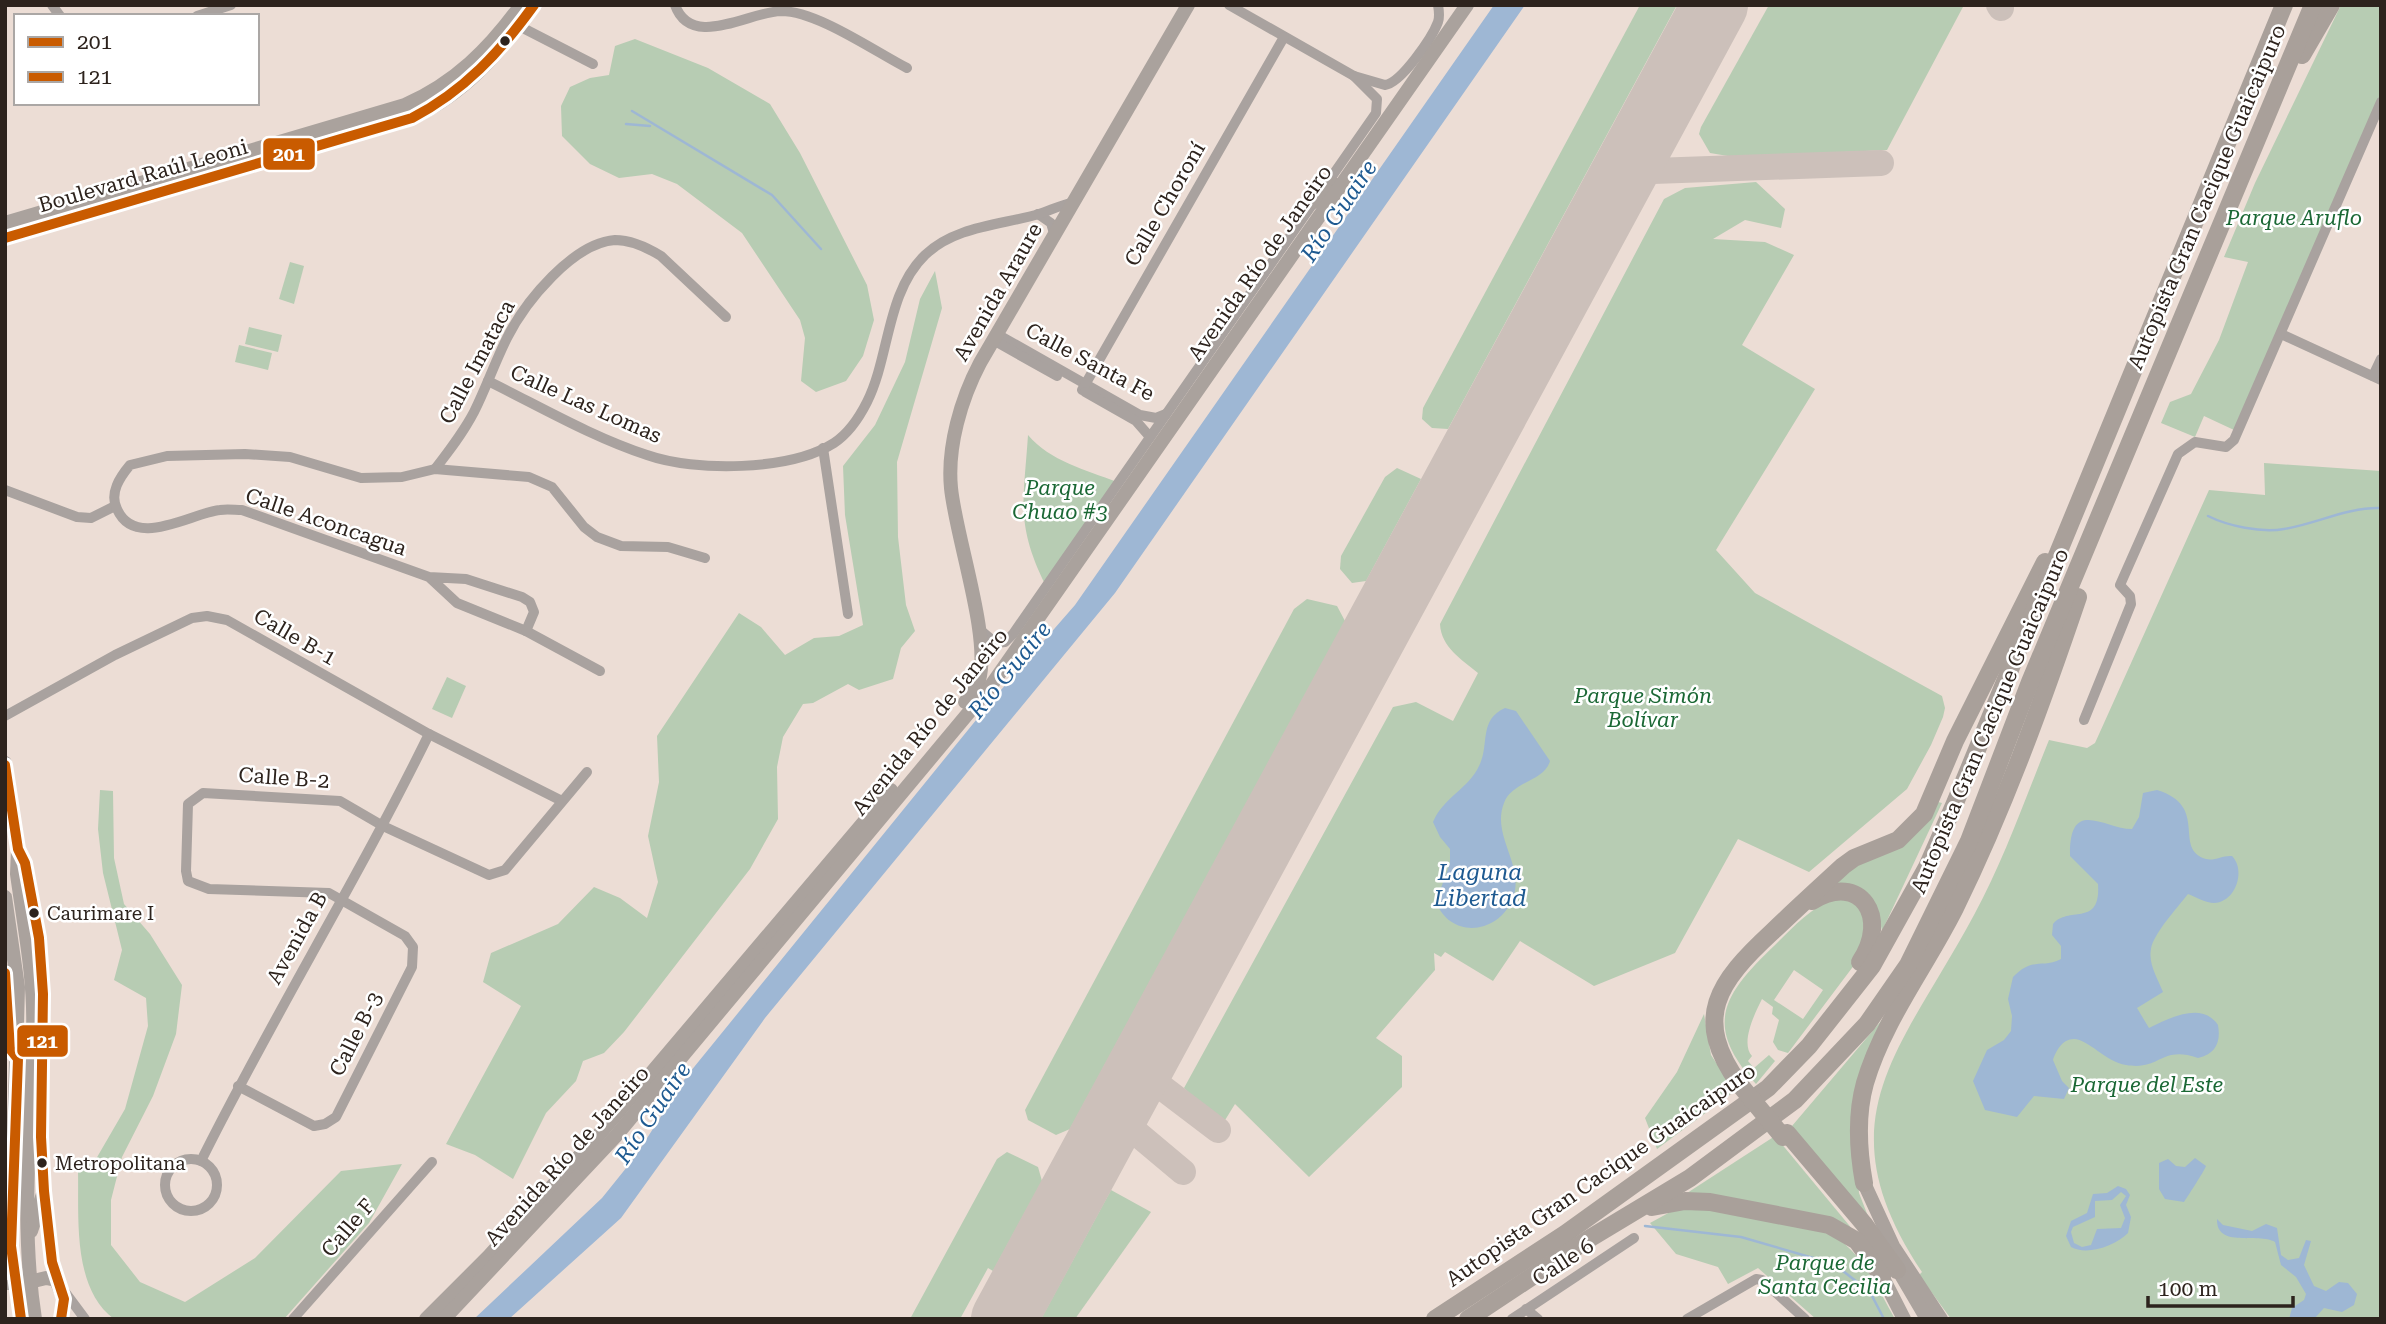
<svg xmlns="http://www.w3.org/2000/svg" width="2386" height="1324" font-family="'Roboto Serif',serif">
	<rect width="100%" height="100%" fill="#ecddd5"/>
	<g fill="#b7ccb3" fill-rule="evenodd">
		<polygon points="1640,5 1677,5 1448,429 1432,428 1422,419 1423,408"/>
		<polygon points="1769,5 1964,5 1887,150 1734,157 1710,153 1699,134 1701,127"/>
		<polygon points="2341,5 2381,5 2381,99 2234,430 2204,416 2195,437 2161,423 2170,402 2191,394 2219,340 2248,262 2224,257 2255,183"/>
		<polygon points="635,39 708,68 770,104 800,153 867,285 874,320 863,356 846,381 816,392 801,381 805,338 800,320 742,233 677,184 652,174 619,178 590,164 562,136 561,106 570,87 590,78 609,75 615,46"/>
		<path d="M1756,182L1785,209L1781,228L1745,220L1713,239L1765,242L1794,255L1742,345L1815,389L1716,550L1755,593L1942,696L1945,708L1943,717L1931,745L1907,789L1809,872L1738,839L1675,953L1594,986L1520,941L1493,981L1445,952L1441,957L1434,953L1435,970L1376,1038L1402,1056V1087L1309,1177L1235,1104L1222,1125L1184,1088L1393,707L1416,702L1453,721L1478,673C1462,660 1441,647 1440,624L1664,199L1685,188Z"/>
		<polygon points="290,262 304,266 294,304 279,299"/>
		<polygon points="935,271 942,308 897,462 898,537 906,605 915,631 901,648 893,679 859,690 848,684 813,703 803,704 783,737 777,767 778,819 750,869 624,1032 604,1053 583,1061 576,1081 546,1113 513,1179 475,1155 446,1144 521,1006 483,982 491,953 558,924 594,887 620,898 647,918 658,882 648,836 659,782 657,736 739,613 761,627 785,655 814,638 839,636 863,625 845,515 843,466 875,425 905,362 920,299"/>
		<polygon points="249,327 282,335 278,352 245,344"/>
		<polygon points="239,345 272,353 268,370 235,362"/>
		<path d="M1028,435C1050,461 1086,470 1117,482L1045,584C1015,523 1024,499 1028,435Z"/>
		<path d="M2264,463L2381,471V1319H1951L1919,1275L1922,1272C1820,1119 1901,1051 1974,915C2004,860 2025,799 2049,740L2087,748L2095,743L2209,490L2265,495Z"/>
		<polygon points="1397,468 1421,479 1366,581 1352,583 1340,569 1341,556 1385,477"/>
		<polygon points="1307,599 1337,606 1345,621 1070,1129 1056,1135 1028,1120 1025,1110 1294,609"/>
		<polygon points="447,677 466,686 452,718 432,709"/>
		<path d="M100,790L113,791L114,858L124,904L150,934L182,985L176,1034L153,1096L122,1157L111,1200V1245L140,1282L185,1302L255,1258L341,1171L402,1164L369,1223L284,1319H114C72,1288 79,1217 78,1171L96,1159L125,1109L148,1026L146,998L114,980L122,950L103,873L98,829Z"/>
		<polygon points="1938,802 1942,803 1882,931 1879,916 1826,889"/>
		<path d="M1834,898L1846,899L1863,909L1864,952L1788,1053L1778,1050L1773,1042L1779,1020L1772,1014L1773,1007L1762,999C1755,1013 1740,1043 1752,1056L1748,1061L1754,1068L1769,1055L1775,1061L1756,1084C1702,1024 1724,994 1775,945C1793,927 1810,909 1834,898ZM1794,970L1823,990L1803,1019L1774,1000Z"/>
		<polygon points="1704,1014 1711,1055 1735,1091 1657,1149 1645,1118 1677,1072"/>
		<polygon points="1887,1014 1855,1147 1859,1193 1871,1224 1792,1126"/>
		<polygon points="1775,1136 1853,1230 1684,1195"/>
		<polygon points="1007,1152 1038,1167 1042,1181 993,1271 988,1268 960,1319 910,1319 997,1159"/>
		<polygon points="1111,1190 1151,1212 1075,1319 1041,1319"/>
		<path d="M1694,1207L1827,1232C1862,1250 1876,1286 1895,1319H1816L1758,1268L1728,1284L1718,1267L1676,1254L1650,1223L1672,1211Z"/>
	</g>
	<g fill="#9eb7d4" fill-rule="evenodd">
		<polygon points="1494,5 1525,5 1115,593 765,1018 621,1218 509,1319 474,1319 602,1198 635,1157 686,1077 994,698 1075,605"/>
		<path d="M1505,708L1516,711L1550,761C1544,782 1512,781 1504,803C1491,836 1525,865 1513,898C1499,934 1451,940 1436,902L1450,863V849L1440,837L1433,822C1443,798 1469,788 1479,766C1490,745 1478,720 1505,708Z"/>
		<path d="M2157,790C2210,806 2172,849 2206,859C2215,861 2223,855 2232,856C2246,870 2236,902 2214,903C2206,903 2196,897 2188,894C2178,907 2153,934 2151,949C2148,964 2158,979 2163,992L2137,1008L2149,1028C2169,1018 2202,1001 2218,1025C2221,1042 2216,1054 2198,1058C2160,1045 2161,1071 2126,1065C2106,1062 2088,1039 2074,1039C2062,1039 2056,1051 2053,1060L2062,1081L2069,1088L2064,1099L2034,1096L2017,1117L1985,1110L1973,1081L1987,1050L2004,1040L2011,1031L2012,1016L2008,999L2013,977C2034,956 2042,969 2061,959V946L2052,935L2053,924C2069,905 2101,928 2098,884L2070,856C2069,796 2104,829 2132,829L2139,817L2143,793Z"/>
		<path d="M2195,1158L2206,1166C2205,1170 2186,1199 2184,1202L2165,1199L2159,1189V1163L2168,1159L2176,1166L2185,1167Z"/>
		<path d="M2118,1186L2126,1189L2130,1195L2126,1205L2131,1217L2128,1233C2115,1246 2087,1256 2071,1247L2066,1236L2071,1221L2087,1213L2093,1194L2107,1193ZM2121,1192L2126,1196L2120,1205L2125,1218L2121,1228L2097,1229L2091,1245L2082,1247L2074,1243L2071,1232L2073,1227L2095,1217V1201L2112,1200Z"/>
		<path d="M2217,1219L2223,1225L2252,1231L2266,1224L2277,1228L2281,1255L2288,1260L2299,1258L2306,1240L2311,1241L2304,1265L2314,1286L2326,1291L2339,1282L2348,1283L2357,1294L2354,1305L2342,1312L2324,1308L2314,1319H2289L2292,1308L2304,1300L2306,1294L2296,1277L2281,1265L2275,1242C2258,1232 2216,1249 2217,1219Z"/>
	</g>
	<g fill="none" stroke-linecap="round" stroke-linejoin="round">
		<g stroke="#9eb7d4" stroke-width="2.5">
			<polyline points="632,111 772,195 821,249"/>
			<polyline points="626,124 650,126"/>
			<path d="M2208,516C2228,526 2261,533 2284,529C2316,524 2347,507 2381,508"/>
			<polyline points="1645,1226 1741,1237 1834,1264 1870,1292 1884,1319"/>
		</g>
		<g stroke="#ccc0ba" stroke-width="26">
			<polyline points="1999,5 2001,8"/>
			<polyline points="1625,172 1881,163"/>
			<polyline points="1139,1070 1218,1130"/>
			<polyline points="1115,1115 1183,1172"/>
		</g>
		<polyline stroke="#ccc0ba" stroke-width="66" points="1004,1319 1715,5"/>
		<g stroke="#a9a29f" stroke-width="10">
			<polyline points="52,5 60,16"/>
			<path d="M675,5C691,50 749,12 781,11C817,11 874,51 907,68"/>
			<path d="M1229,5L1354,76L1385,85C1401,83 1432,38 1438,22C1440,16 1439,11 1438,5"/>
			<polyline points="197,16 231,5"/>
			<polyline points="519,26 593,64"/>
			<polyline points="1038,214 1051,223 1055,237"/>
			<polyline points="997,334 1140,415 1156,418 1166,414"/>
			<polyline points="2281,334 2381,380"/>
			<polyline points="993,340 1057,376"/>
			<polyline points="2373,376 2381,359"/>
			<path d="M488,381C539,406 592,437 647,455C695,472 790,471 834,443C849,433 859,418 867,402C890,356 886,293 925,255C955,226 1001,225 1039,214C1051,210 1061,205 1074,202"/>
			<polyline points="1082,390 1284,37"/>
			<polyline points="1085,392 1136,421 1150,437"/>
			<polyline points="823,448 848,614"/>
			<path d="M435,469C449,451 463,433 474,412C486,388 495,362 507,338C525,302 573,243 615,240C631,240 648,248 661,256L726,317"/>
			<polyline points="5,490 77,517 91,518 115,506"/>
			<path d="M429,577L457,603L526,631L534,612L530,602L522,597L466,579L429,577L242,510C235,510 227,509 220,510C191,513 135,550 117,509C109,493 120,477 130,465L167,456L245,454L290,457L361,478L402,477L435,469L529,477L552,487L584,527L597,537L621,546L668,547L705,558"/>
			<polyline points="979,629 996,643 1005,642 1013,634 1376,113 1377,99 1354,76"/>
			<polyline points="526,631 600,671"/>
			<polyline points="5,716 115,655 192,618 207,616 227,620 429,734 562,801"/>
			<polyline points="2084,720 2131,604 2130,596 2120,585 2178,454 2195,442 2226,447 2234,440 2381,102"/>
			<polyline points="19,850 25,863 39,938 43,994 41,1137 49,1243 56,1280 85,1319"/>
			<polyline points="5,969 10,1049"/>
			<polyline points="238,1086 314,1126 325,1124 336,1117 412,967 413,947 405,936 329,893 209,889 188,881 186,871 188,804 203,793 340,801 383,826 489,875 505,870 587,772"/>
			<circle cx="191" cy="1185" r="26"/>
			<path d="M201,1161C273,1016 358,879 429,734"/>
			<polyline points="5,1285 16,1285"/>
			<polyline points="1526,1309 1538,1319"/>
			<polyline points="293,1319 432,1162"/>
			<polyline points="1512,1319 1634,1238"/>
			<polyline points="1687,1319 1756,1279 1762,1280 1805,1319"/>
		</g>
		<g stroke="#aaa29d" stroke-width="14">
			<polyline points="1314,202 1334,184"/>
			<path d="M5,223L405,105C455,83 489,49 521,5"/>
			<path d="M5,238L412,118C465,93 500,53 534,5"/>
			<path d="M965,702C971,695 977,689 979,680C991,637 956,538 951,488C947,447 961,399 980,363L1188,5"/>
			<path d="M5,763L18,849L17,874C24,926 35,980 33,1032C31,1129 20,1223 35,1319"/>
			<polyline points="5,897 18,987 11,1246 21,1319"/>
			<polyline points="37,1018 43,994"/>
			<polyline points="1864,1183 1893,1246 1941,1319"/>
			<polyline points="31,1231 44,1191"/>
			<polyline points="1897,1268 1927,1319"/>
			<polyline points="1882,1276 1904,1319"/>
			<polyline points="21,1284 46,1278 56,1280 64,1299 61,1319"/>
			<polyline points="426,1319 489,1256 603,1130 891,790"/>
			<polyline points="444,1319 615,1137 990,687 1467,5"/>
		</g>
		<g stroke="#a9a09a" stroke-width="18">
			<polyline points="2302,55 2331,5"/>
			<path d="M1812,901C1861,871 1890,918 1860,962"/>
			<path d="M1740,1085C1691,1018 1718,982 1772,932C1795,910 1819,888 1843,866L1854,858L1898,840L1924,814L1955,741L2045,562"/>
			<polyline points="1787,1133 1864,1224 1897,1270"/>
			<path d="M1864,1183C1858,1150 1856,1115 1865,1083C1883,1021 1926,966 1955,908C2004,808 2042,703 2078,597"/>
			<polyline points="1652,1207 1685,1201 1710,1202 1829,1225 1857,1241 1882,1276"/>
			<polyline points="1435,1319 1565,1234 1768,1088 1809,1046 1872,966 1927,867 1955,803 2284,5"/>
			<polyline points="1468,1319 1587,1240 1690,1178 1795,1100 1867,1024 1908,965 1969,841 2030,682 2313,5"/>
		</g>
		<polyline stroke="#a9a09a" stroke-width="18" points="1740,1085 1783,1137"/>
		<g stroke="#fff" stroke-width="16">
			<path id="bus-1" d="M5,238L412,118C464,91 500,52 534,5"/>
		</g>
		<g stroke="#fff" stroke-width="16">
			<g id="bus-2">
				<polyline points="5,765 18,849 25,863 39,938 43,994 41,1137 44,1191 52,1262 64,1299 61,1319"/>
				<polyline points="5,973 10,1049 18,1059 11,1246 21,1319"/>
			</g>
		</g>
		<use href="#bus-1" stroke="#c95b00" stroke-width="10"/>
		<use href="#bus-2" stroke="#c95b00" stroke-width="10"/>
	</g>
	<g fill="#2d231d" stroke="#fff" stroke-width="2.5">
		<circle cx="505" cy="41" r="6"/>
		<circle cx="34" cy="913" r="6"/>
		<circle cx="42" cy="1163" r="6"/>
	</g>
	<g text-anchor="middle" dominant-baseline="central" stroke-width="5" stroke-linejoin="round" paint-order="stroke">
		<g font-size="19" fill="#2d231d" stroke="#fff" text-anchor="start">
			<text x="47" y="913">Caurimare I</text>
			<text x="55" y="1163">Metropolitana</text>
		</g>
		<g font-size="21" fill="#2d231d" stroke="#fff">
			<text transform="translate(143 176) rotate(-16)">Boulevard Raúl Leoni</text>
			<text transform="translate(2207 197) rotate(-67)">Autopista Gran Cacique Guaicaipuro</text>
			<text transform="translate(1165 204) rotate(-60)">Calle Choroní</text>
			<text transform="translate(1260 263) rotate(-55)">Avenida Río de Janeiro</text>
			<text transform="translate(998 292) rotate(-60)">Avenida Araure</text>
			<text transform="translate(477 362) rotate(-62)">Calle Imataca</text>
			<text transform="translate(1090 362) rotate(28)">Calle Santa Fe</text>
			<text transform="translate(586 404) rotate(24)">Calle Las Lomas</text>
			<text transform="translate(326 522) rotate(19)">Calle Aconcagua</text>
			<text transform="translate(295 637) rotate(30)">Calle B-1</text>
			<text transform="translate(1990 721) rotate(-67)">Autopista Gran Cacique Guaicaipuro</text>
			<text transform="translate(930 722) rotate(-51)">Avenida Río de Janeiro</text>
			<text transform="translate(284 778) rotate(4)">Calle B-2</text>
			<text transform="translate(297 938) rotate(-61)">Avenida B</text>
			<text transform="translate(356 1034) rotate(-63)">Calle B-3</text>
			<text transform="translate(567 1156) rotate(-48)">Avenida Río de Janeiro</text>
			<text transform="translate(1601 1175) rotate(-35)">Autopista Gran Cacique Guaicaipuro</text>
			<text transform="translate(348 1228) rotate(-49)">Calle F</text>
			<text transform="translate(1563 1262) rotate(-33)">Calle 6</text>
		</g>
		<g font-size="21" font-style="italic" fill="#1b6835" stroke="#fff">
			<text x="2294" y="218">Parque Aruflo</text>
			<text x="1060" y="488">Parque<tspan x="1060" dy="24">Chuao #3</tspan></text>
			<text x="1643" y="696">Parque Simón<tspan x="1643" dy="24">Bolívar</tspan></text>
			<text x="2147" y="1085">Parque del Este</text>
			<text x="1825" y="1263">Parque de<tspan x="1825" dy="24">Santa Cecilia</tspan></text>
		</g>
		<g font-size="23" font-style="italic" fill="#1e5a91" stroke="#fff">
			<text transform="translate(1339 211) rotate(-56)">Río Guaire</text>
			<text transform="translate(1010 670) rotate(-51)">Río Guaire</text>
			<text x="1480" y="872">Laguna<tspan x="1480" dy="26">Libertad</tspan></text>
			<text transform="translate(653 1113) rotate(-56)">Río Guaire</text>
		</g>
	</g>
	<g stroke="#fff" stroke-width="2.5">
		<rect x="262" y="137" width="54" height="34" rx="7" fill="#c95b00"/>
		<rect x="16" y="1024" width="53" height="34" rx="7" fill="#c95b00"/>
	</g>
	<g font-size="19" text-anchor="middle" font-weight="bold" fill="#fff">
		<text x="289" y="161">201</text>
		<text x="42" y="1048">121</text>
	</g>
	<rect width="2386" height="1324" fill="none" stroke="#2d231d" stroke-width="14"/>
	<rect x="14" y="14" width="245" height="91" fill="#ffffff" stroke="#aba7a5" stroke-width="2"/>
	<rect x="28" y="37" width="35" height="10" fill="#c95b00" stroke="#aba7a5" stroke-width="2"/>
	<text x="77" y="49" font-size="21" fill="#2d231d">201</text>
	<rect x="28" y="72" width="35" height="10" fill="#c95b00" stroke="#aba7a5" stroke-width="2"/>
	<text x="77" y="84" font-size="21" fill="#2d231d">121</text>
	<path d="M2148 1296v10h145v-10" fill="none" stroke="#2d231d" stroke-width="3.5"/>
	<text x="2158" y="1296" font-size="21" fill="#2d231d" stroke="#ffffff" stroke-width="5" paint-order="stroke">100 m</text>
</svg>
